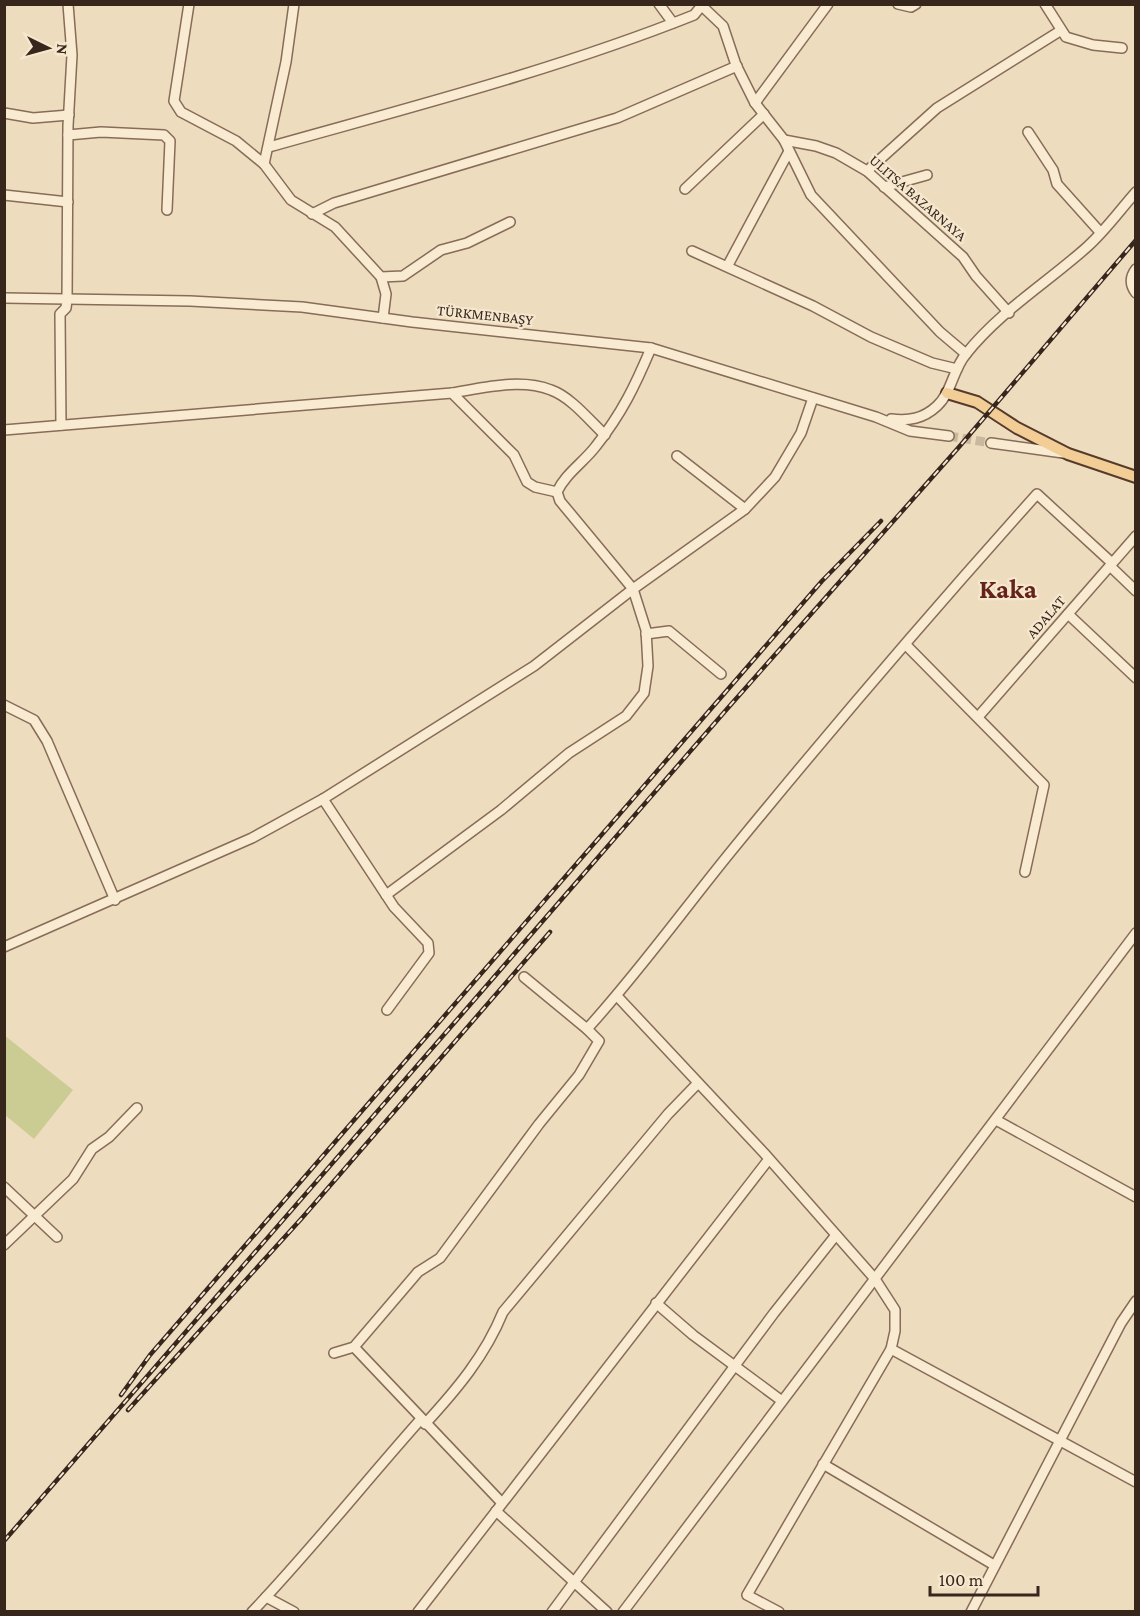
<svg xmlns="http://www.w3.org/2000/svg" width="1140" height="1616" font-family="'Crimson Pro',serif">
	<rect width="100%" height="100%" fill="#eedcbf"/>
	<polygon fill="#cbcc93" points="4,1035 73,1090 34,1139 5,1115"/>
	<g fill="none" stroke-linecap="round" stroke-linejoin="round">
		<polyline stroke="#c9b89e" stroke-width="9" stroke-dasharray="9 4.5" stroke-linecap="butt" points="949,436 991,443"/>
		<g stroke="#876c57" stroke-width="12">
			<g id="minor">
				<polyline points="189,4 174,101 181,112 236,141 264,164 291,200 335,227 381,277 386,294 383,318"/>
				<polyline points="659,4 673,23"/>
				<polyline points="898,4 911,7 916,4"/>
				<polyline points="1045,4 1066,37 1093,45 1122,48"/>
				<polyline points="702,6 723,26 736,65 755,103 784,140 811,195 940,332 966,354"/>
				<polyline points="755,103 828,4"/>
				<polyline points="4,113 33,118 69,115"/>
				<polyline points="1028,132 1053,170 1057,184 1100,232"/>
				<polyline points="68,135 101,132 164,135 170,141 167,210"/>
				<polyline points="784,140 816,146 836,153 867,171 963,257 976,276 1009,313"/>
				<path d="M269,147C411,107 556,70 694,15L703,4"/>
				<polyline points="264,164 286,62 294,4"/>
				<polyline points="867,171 937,108 1060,31"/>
				<polyline points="884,187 927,175"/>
				<polyline points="685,189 764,114"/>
				<polyline points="4,195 68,202"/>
				<polyline points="312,214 334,203 617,118 737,66"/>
				<polyline points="692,251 813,306 871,337 932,363 957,369"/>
				<polyline points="728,265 788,153"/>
				<path d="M1136,269C1129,278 1130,285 1136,293"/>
				<polyline points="381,277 403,276 441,250 467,243 510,222"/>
				<polyline points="4,298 190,301 302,307 412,322 651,348 876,417 910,431 949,436"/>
				<polyline points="452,393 514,455 527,482 535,487 557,492"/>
				<path d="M891,419C909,421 923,419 937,406C952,392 953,369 966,354C999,312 1048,282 1087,247C1105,231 1120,210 1136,192"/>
				<polyline points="61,425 60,314 66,308 67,300 68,126 72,55 68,4"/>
				<path d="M4,430L452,393C483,388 520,378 551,390C571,397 590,421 605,435"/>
				<polyline points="991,443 1063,453"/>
				<polyline points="677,456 745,509"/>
				<polyline points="1110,566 1136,591"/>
				<polyline points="1068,614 1136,678"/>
				<polyline points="646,634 669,631 721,674"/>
				<polyline points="906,645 1044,785 1025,872"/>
				<polyline points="4,705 34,720 47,741 115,900"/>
				<polyline points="978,717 1136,536"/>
				<polyline points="323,799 394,907 428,943 429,953 387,1010"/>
				<path d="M386,895L501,810L569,753L626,716L644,693L648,666L646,630L633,589L560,501L557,492C565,474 584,462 596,446C622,413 635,386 651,348"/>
				<polyline points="4,947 252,838 323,799 534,666 633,589 745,509 775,477 801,433 813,398"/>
				<path d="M524,977L587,1029C639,972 684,909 733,849C832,728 933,610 1037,494L1112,563"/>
				<polyline points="617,996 764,1153 875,1279 895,1310 895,1331 891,1349 747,1595 779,1612"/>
				<polyline points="996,1120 1136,1197"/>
				<polyline points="4,1187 57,1237"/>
				<polyline points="4,1245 73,1179 92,1149 109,1137 137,1108"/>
				<polyline points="656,1303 693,1335 782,1401"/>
				<polyline points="354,1347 502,1503"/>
				<polyline points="891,1349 1136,1482"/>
				<polyline points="334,1353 354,1347 418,1272 440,1258 539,1124 579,1075 599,1041 587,1029"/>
				<path d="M425,1424C457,1389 485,1356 503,1312L668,1114L698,1083"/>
				<polyline points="823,1464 994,1565"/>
				<polyline points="496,1511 607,1612"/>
				<polyline points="266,1597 294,1612"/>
				<path d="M252,1612C311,1550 364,1483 421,1419"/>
				<polyline points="418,1612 769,1159"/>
				<polyline points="552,1612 774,1313 836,1235"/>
				<polyline points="623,1612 1136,933"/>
				<polyline points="971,1612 1121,1323 1136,1301"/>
			</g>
		</g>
		<g stroke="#553b2c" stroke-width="14">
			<polyline id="major" points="947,393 977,402 1017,428 1068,454 1136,477"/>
		</g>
		<use href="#minor" stroke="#f9ead2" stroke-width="9"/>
		<use href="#major" stroke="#f3cd96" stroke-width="10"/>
		<g stroke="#37261c" stroke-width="4.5">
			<g id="rail">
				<polyline points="121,1395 150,1355 822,581 881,521"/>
				<polyline points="128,1410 302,1218 550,932"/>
				<polyline points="4,1541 727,709 959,447 1136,240"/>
			</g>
		</g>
		<use href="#rail" stroke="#f6e7cf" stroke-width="2" stroke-dasharray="7" stroke-linecap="butt"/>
	</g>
	<g text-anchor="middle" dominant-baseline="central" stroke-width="4.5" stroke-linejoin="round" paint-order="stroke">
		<g font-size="15" fill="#37261c" stroke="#f6e7cf">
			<text transform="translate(918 198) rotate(41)">ULITSA BAZARNAYA</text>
			<text transform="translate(485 315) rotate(6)">TÜRKMENBAŞY</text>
			<text transform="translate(1046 617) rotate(-49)">ADALAT</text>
		</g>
		<g font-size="27" font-weight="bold" fill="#64231b" stroke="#f6e7cf">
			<text x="1008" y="589">Kaka</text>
		</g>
	</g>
	<rect width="1140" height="1616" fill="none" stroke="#37261c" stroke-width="12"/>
	<g transform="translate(48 48) rotate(95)" stroke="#f6e7cf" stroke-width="4.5" paint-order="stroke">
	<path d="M0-4.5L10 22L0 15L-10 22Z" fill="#37261c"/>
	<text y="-9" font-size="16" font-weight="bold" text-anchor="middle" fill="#37261c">N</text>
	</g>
	<path d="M930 1586v9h108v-9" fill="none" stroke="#37261c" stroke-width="3"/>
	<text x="939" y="1586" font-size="18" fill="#37261c" stroke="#f6e7cf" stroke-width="4.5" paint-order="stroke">100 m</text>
</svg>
